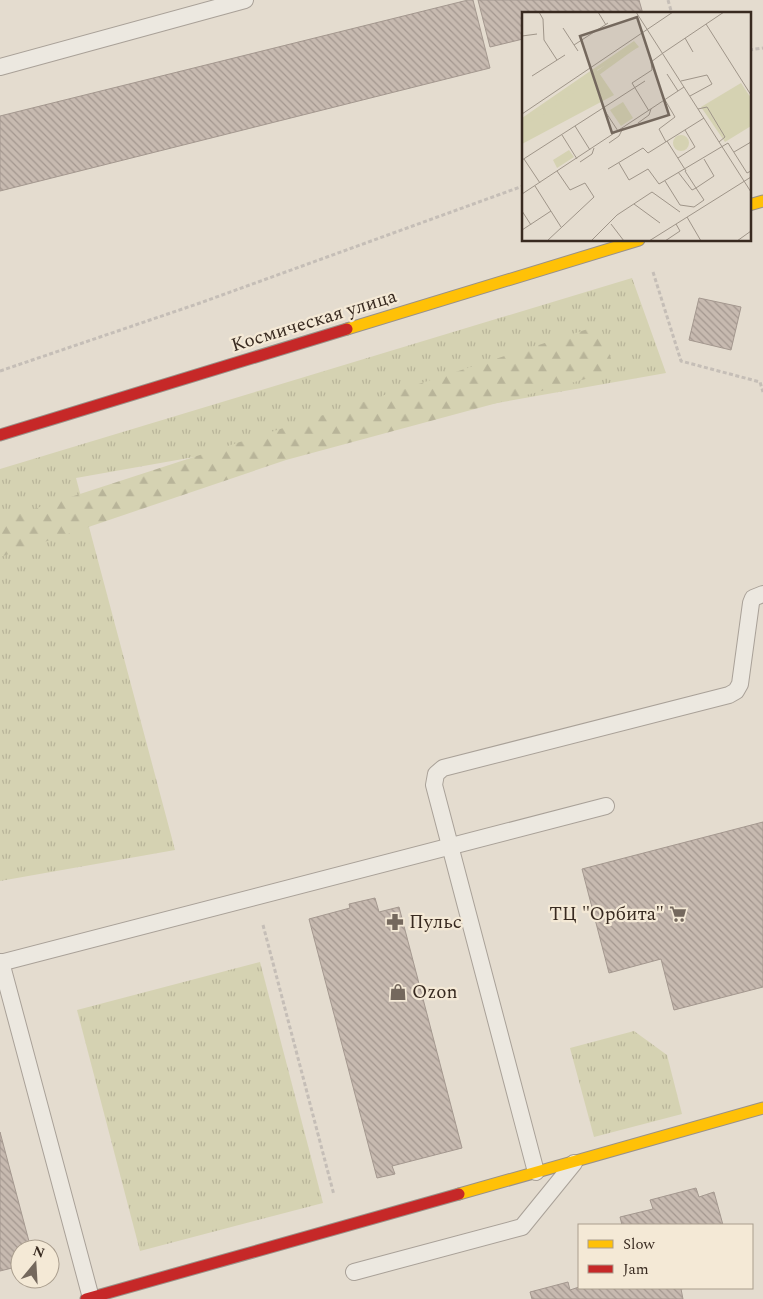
<svg xmlns="http://www.w3.org/2000/svg" width="763" height="1299" font-family="Spectral,serif">
	<defs>
		<pattern id="grass-tufts" width="24" height="20" patternUnits="userSpaceOnUse" patternTransform="scale(1.25)"><rect width="24" height="20" fill="#d5d2b2"/><path d="M3 7l-1-3M5 7V3M7 7l1-3M15 17l-1-3M17 17v-4M19 17l1-3" fill="none" stroke="#b8b499"/></pattern>
		<pattern id="forest-firs" width="22" height="20" patternUnits="userSpaceOnUse" patternTransform="scale(1.25)"><rect width="22" height="20" fill="#d5d2b2"/><path d="M5 1l3.5 6h-7zM16 11l3.5 6h-7z" fill="#b8b499"/></pattern>
		<pattern id="building-back-hatch" width="6" height="6" patternUnits="userSpaceOnUse" patternTransform="scale(1.25)"><rect width="6" height="6" fill="#c7bab0"/><path d="M-1 5l2 2M0 0l6 6M5-1l2 2" fill="none" stroke="#a3978f"/></pattern>
	</defs>
	<rect width="100%" height="100%" fill="#e4dccf"/>
	<g fill="url(#grass-tufts)">
		<polygon points="632,278 666,373 76,478 175,850 0,881 0,469"/>
		<polygon points="260,962 323,1203 140,1251 77,1010"/>
		<polygon points="634,1031 667,1055 682,1114 594,1137 570,1048"/>
	</g>
	<polygon fill="url(#forest-firs)" points="600,325 615,371 286,460 0,557 0,520"/>
	<g fill="url(#building-back-hatch)" stroke="#a4988f">
		<polygon points="468,0 473,0 490,68 0,191 0,116"/>
		<polygon points="478,0 639,0 643,14 523,14 523,39 490,47"/>
		<polygon points="699,298 741,307 731,350 689,340"/>
		<polygon points="763,822 763,987 674,1010 661,959 609,973 582,869"/>
		<polygon points="375,898 379,912 399,907 462,1148 392,1166 395,1174 377,1178 309,919 350,908 349,904"/>
		<polygon points="0,1132 31,1249 20,1249 20,1266 0,1271"/>
		<polygon points="696,1188 699,1197 714,1192 723,1225 622,1225 620,1217 653,1209 650,1200"/>
		<polygon points="568,1282 570,1290 579,1287 686,1288 681,1289 683,1299 532,1299 530,1292"/>
	</g>
	<g fill="none" stroke-linecap="round" stroke-linejoin="round">
		<g stroke="#a9a198" stroke-width="18">
			<g id="lane">
				<polyline points="0,67 245,0"/>
				<polyline points="1,962 91,1298"/>
				<polyline points="0,963 606,806"/>
				<polyline points="536,1172 434,785 436,774 443,768 729,695 736,691 740,684 751,603 753,598 763,594"/>
				<polyline points="354,1272 522,1227 574,1163"/>
			</g>
		</g>
		<g stroke="#999188" stroke-width="13">
			<g id="slow">
				<polyline points="749,205 763,201"/>
				<polyline points="347,329 639,240"/>
				<polyline points="459,1194 763,1108"/>
			</g>
		</g>
		<g stroke="#999188" stroke-width="13">
			<g id="jam">
				<polyline points="0,435 347,329"/>
				<polyline points="86,1299 459,1194"/>
			</g>
		</g>
		<g stroke="#c5beb7" stroke-width="3" stroke-dasharray="4 2.5" stroke-linecap="butt">
			<polyline points="668,0 672,14"/>
			<polyline points="749,50 763,48"/>
			<polyline points="653,272 681,361 760,382 763,392"/>
			<polyline points="0,371 200,303 523,186"/>
			<polyline points="263,925 334,1195"/>
		</g>
		<use href="#lane" stroke="#ece8e0" stroke-width="16"/>
		<use href="#slow" stroke="#ffc107" stroke-width="11"/>
		<use href="#jam" stroke="#c62828" stroke-width="11"/>
	</g>
	<defs>
		<g id="supermarket-bare" transform="scale(1.35)"><path d="M-6-5.5h2.5l.6 2H6L4.5 2H-2.5L-4.4-4H-6ZM-1.5 3.2a1.3 1.3 0 1 0 .1 0ZM3 3.2a1.3 1.3 0 1 0 .1 0Z" fill="#74685d" stroke="#f4e9d6" stroke-width="2.5" paint-order="stroke"/></g>
		<g id="pharmacy-bare" transform="scale(1.35)"><path d="M-2-6h4v4h4v4h-4v4h-4v-4h-4v-4h4Z" fill="#74685d" stroke="#f4e9d6" stroke-width="2.5" paint-order="stroke"/></g>
		<g id="shop-bare" transform="scale(1.35)"><path d="M-5-2.5h2.3a2.7 3.5 0 0 1 5.4 0H5L5.5 6h-11ZM-1.5-2.5h3a1.5 2.3 0 0 0-3 0Z" fill="#74685d" stroke="#f4e9d6" stroke-width="2.5" paint-order="stroke"/></g>
	</defs>
	<g fill-rule="evenodd">
		<use href="#supermarket-bare" x="678" y="914"/>
		<use href="#pharmacy-bare" x="395" y="922"/>
		<use href="#shop-bare" x="398" y="992"/>
	</g>
	<g text-anchor="middle" dominant-baseline="central" stroke-width="4.5" stroke-linejoin="round" paint-order="stroke">
		<g font-size="19" fill="#382a20" stroke="#f4e9d6">
			<text transform="translate(314 321) rotate(-17)">Космическая улица</text>
		</g>
		<g font-size="19" fill="#382a20" stroke="#f4e9d6" text-anchor="start">
			<text x="664" y="914" text-anchor="end">ТЦ "Орбита"</text>
			<text x="409" y="922">Пульс</text>
			<text x="412" y="992">Ozon</text>
		</g>
	</g>
	<g transform="translate(522 12)">
		<rect width="229" height="229" fill="#e4dccf"/>
		<path d="M112,29L117,35L75,58L92,83L0,132V106ZM101,90L111,106L99,114L88,98ZM151 131a8 8 0 1 1 16 0a8 8 0 1 1-16 0ZM47,138L52,145L35,156L31,148Z" fill="#d5d2b2"/>
		<path d="M111,33L113,37L19,105L0,113V110L16,102Z" fill="#d5d2b2"/>
		<path d="M219,71L229,86V114L203,130L179,95Z" fill="#d5d2b2"/>
		<path fill="none" stroke="#9f9589" stroke-width="1" d="M17,0L21,7L22,28L35,48M76,0L84,13M114,0L229,180M184,12L229,83M41,16L56,39M0,24L15,22M163,26L171,40M52,33L86,11M145,62L156,79M10,64L43,43M159,69L185,63L190,72L168,84M143,88L153,105L137,117L144,130M81,96L96,119M176,97L185,95L203,125L197,130M127,99L110,71L130,58L129,50L141,41L202,0M0,102L151,0M116,111L127,103L129,97M53,114L68,138M40,123L55,147M145,129L164,159M87,131L97,124L101,116M212,140L229,130M156,146L173,135L163,118M2,147L18,171M0,148L123,69M58,150L70,142L72,136M97,151L107,168L126,157L137,172L206,131L225,161L229,159M86,157L121,136L126,141L182,106M156,160L170,178L174,176L163,159M143,169L158,193L172,195L182,188L174,176L192,164L182,147M13,174L39,215M0,182L162,75M112,192L138,211M0,199L9,213M165,205L179,229M89,212L102,229M0,218L29,199M25,229L72,185L63,171L48,178L35,159M69,229L95,203L130,180L158,200M127,229L229,165M143,229L158,219L154,212M215,229L229,219"/>
		<path fill="#74685d" fill-opacity="0.15" stroke="#74685d" stroke-width="2.5" d="M115,5L147,103L90,121L58,24Z"/>
		<rect width="229" height="229" fill="none" stroke="#382a20" stroke-width="2.5"/>
	</g>
	<rect x="578" y="1224" width="175" height="65" fill="#f4e9d6" stroke="#a99d8d"/>
	<rect x="588" y="1240" width="25" height="8" fill="#ffc107" stroke="#a99d8d"/>
	<text x="623" y="1249" font-size="15" fill="#382a20">Slow</text>
	<rect x="588" y="1265" width="25" height="8" fill="#c62828" stroke="#a99d8d"/>
	<text x="623" y="1274" font-size="15" fill="#382a20">Jam</text>
	<g transform="translate(35 1264) rotate(18)"><circle r="24" fill="#f4e9d6" stroke="#a99d8d"/>
	<path d="M0-4L9 19L0 12L-9 19Z" fill="#74685d"/>
	<text y="-8" font-size="14" font-weight="bold" text-anchor="middle" fill="#382a20">N</text>
	</g>
</svg>
